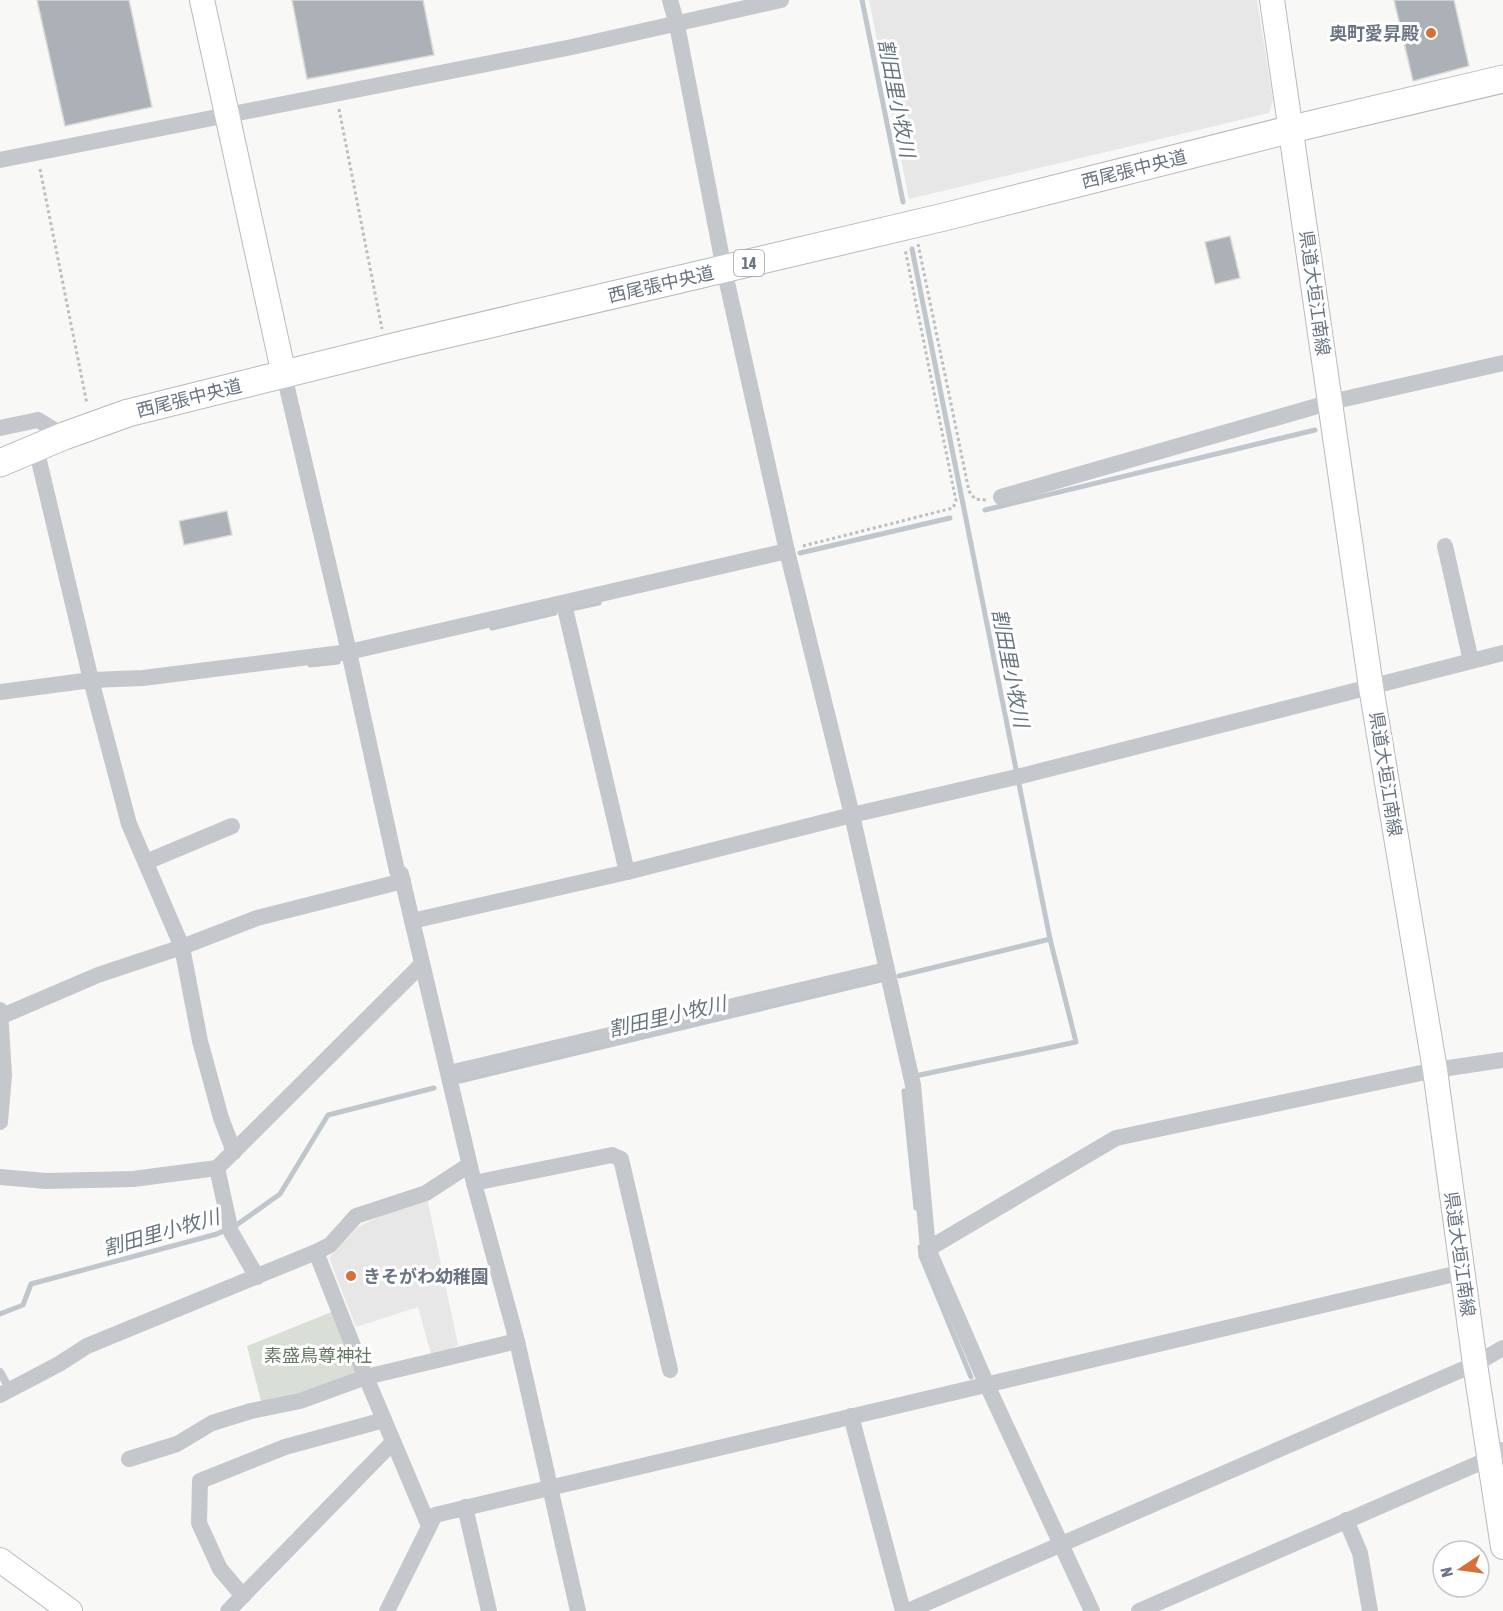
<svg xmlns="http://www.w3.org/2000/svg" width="1503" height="1611" font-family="'Asap Condensed','Noto Sans JP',sans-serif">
	<rect width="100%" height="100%" fill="#f8f8f6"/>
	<g fill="#e6e7e6">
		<polygon points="869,0 1257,0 1273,101 1269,113 909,199"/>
		<polygon points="426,1193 458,1345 433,1361 418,1307 356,1327 329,1258 358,1227"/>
	</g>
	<polygon fill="#d9dfd7" points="339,1309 366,1377 263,1409 247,1346"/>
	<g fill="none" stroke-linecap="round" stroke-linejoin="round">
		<g stroke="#bfc6cc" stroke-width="5">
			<polyline points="862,0 903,202"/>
			<polyline points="985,510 1315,430"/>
			<polyline points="800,553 950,518"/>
			<polyline points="571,609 599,603"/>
			<polyline points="492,628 555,613"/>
			<polyline points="310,665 338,662"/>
			<polyline points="899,976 1050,939 912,249"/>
			<polyline points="920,1075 1076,1042 1050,939"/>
			<polyline points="460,1081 881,980"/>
			<polyline points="904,1091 916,1208"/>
			<polyline points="920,1247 921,1256 971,1377"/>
			<polyline points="0,1314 23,1305 31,1284 217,1234 238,1224 280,1194 328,1115 434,1088"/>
		</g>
	</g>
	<g fill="#acb1b8" stroke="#dadad8" stroke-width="1.5">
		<polygon points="37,0 129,0 152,107 65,126"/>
		<polygon points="292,0 423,0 434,55 307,79"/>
		<polygon points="1394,0 1454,0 1469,66 1413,81"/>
		<polygon points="1230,236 1240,278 1215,284 1205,242"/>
		<polygon points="227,511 232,535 184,545 179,521"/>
	</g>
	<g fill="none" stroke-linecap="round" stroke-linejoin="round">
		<g stroke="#b7babf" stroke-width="26">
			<g id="secondary">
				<polyline points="202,0 284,375"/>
				<polyline points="1272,0 1371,687 1435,1070 1475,1364 1503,1547"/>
				<polyline points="0,1560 70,1611"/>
			</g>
		</g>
		<g stroke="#b6b9bd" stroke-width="29">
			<polyline id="primary" points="0,463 64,436 128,413 405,344 944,217 1292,129 1503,79"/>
		</g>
		<g stroke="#bcbec1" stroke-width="3" stroke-dasharray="3 3" stroke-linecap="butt">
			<polyline points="339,109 382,329"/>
			<polyline points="40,169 87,404"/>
			<polyline points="918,244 969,491 975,499 987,500"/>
			<polyline points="803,546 953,508 956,501 905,249"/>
		</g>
		<polyline stroke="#c4c7cb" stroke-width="8" points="0,1372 10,1390"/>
		<g stroke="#c4c7cb" stroke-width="16">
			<polyline points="670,0 677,25 724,269 787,551 852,815 913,1085 928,1249 987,1385 1092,1611"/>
			<polyline points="0,160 572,47 781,0"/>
			<polyline points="284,375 349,652 397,871 401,874 474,1183 517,1341 578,1611"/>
			<polyline points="0,428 38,420 64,436"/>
			<polyline points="36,448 91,680 129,824 182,947 200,1041 221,1118 234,1152"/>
			<polyline points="1001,497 1331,402 1503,363"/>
			<polyline points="1445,546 1471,661"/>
			<polyline points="564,604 627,872"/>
			<polyline points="0,692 91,680 143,678 349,652 787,551"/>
			<polyline points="146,862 232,826"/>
			<polyline points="412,921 627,872 852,815 1025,775 1503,653"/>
			<polyline points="0,1010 4,1075 0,1122"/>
			<polyline points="0,1017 98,975 182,947 257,918 403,881"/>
			<polyline points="449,1073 886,970"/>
			<polyline points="217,1168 231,1232 257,1277"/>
			<polyline points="0,1177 46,1181 133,1179 217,1168 422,964"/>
			<polyline points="474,1183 612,1155 621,1159 670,1370"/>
			<polyline points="928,1249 1116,1138 1435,1070 1503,1060"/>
			<polyline points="316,1252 357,1356 429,1526"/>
			<polyline points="0,1395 59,1364 87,1346 316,1252 330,1245 356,1216 426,1193 469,1165"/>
			<polyline points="851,1416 903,1611"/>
			<polyline points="129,1459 177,1444 212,1423 251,1411 300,1401 366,1377 517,1341"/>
			<polyline points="465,1507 489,1611"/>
			<polyline points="1346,1520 1360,1553 1370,1611"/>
			<polyline points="243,1596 220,1569 199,1523 200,1481 285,1447 384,1420"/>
			<polyline points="228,1611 393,1442"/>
			<polyline points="387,1611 435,1515 1463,1272"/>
			<polyline points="908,1611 1475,1364 1503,1348"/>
			<polyline points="1139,1611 1491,1458 1503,1450"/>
		</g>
		<use href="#secondary" stroke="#fff" stroke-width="24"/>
		<use href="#primary" stroke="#fff" stroke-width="27"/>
	</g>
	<g fill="#d57039" stroke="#fff" stroke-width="2">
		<circle cx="1431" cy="33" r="6"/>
		<circle cx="351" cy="1276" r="6"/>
	</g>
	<g text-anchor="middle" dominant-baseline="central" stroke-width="6" stroke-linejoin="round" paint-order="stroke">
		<rect fill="#fff" stroke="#979ea9" stroke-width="1.5" x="734" y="250" width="30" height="26" rx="4.5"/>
		<g font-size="16" font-weight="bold" fill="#6a7584">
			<text x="749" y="263">14</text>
		</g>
		<g font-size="18" font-weight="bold" fill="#6a7584" stroke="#fff" text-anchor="end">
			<text x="1419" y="33">奥町愛昇殿</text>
			<text x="363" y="1276" text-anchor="start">きそがわ幼稚園</text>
		</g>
		<g font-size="18" fill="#6a7584" stroke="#fff">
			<text transform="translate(1134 169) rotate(-14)">西尾張中央道</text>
			<text transform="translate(661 284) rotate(-13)">西尾張中央道</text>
			<text transform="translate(1315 293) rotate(82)">県道大垣江南線</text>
			<text transform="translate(189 398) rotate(-14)">西尾張中央道</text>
			<text transform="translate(1386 774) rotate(81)">県道大垣江南線</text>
			<text transform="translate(1460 1254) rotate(82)">県道大垣江南線</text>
		</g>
		<g font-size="18" fill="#667764" stroke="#fff">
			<text x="318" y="1355">素盛鳥尊神社</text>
		</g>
		<g font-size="20" font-style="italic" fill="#66767f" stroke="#fff">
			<text transform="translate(897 98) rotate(79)">割田里小牧川</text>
			<text transform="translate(1011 668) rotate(79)">割田里小牧川</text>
			<text transform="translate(667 1016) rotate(-13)">割田里小牧川</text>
			<text transform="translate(161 1232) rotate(-16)">割田里小牧川</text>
		</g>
	</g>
	<g transform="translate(1461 1569) rotate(257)"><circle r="28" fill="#ffffff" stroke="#c3c8ce" stroke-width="1.5"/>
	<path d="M0-4.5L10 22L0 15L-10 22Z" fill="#d57039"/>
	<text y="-9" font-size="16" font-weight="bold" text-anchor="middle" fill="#6a7584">N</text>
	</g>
</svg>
